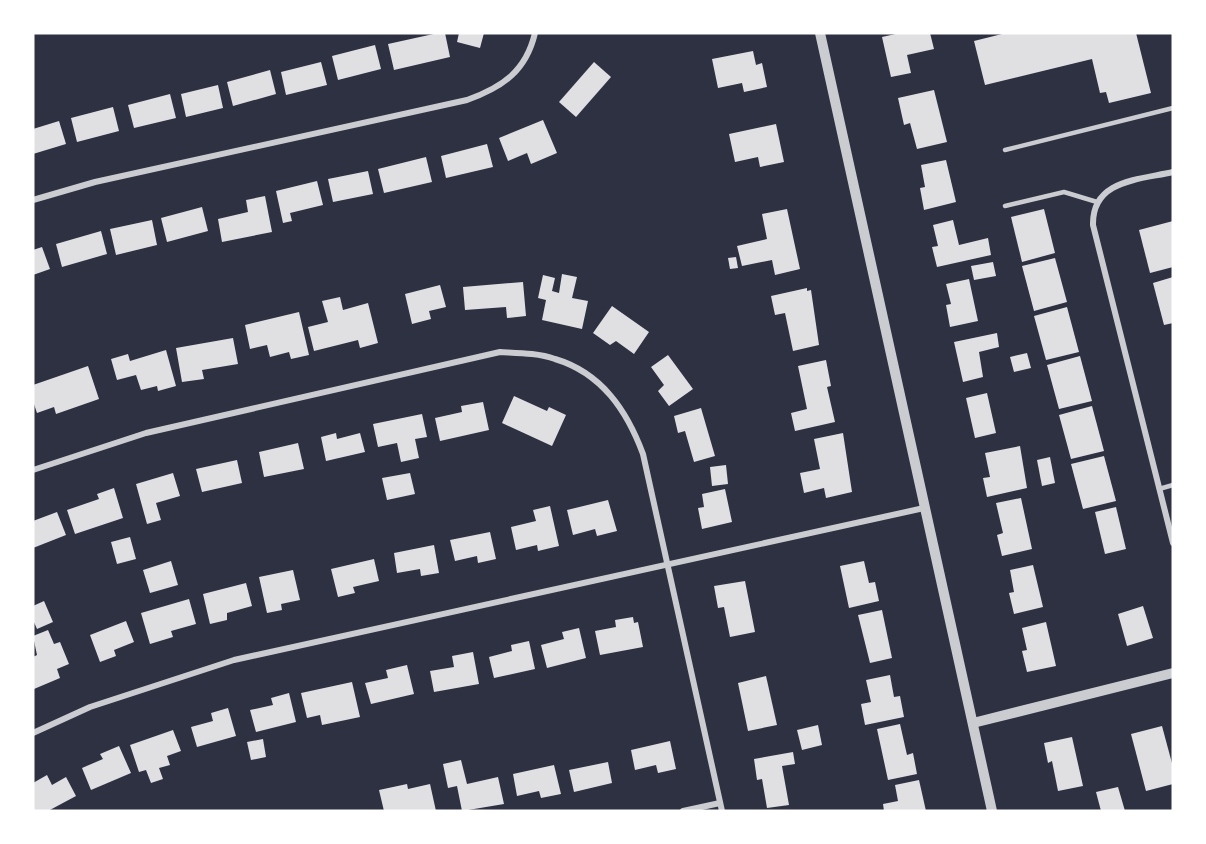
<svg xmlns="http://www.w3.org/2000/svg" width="1206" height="844" font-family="Arial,sans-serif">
	<rect width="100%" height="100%" fill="#2d3142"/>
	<g fill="#e0e0e3">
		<polygon points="438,33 445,33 450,57 394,70 388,44"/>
		<polygon points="459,33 484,33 480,48 457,42"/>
		<polygon points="900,33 930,33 934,49 907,55 911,73 891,77 882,37"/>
		<polygon points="1006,33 1136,33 1151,93 1109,103 1106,92 1100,93 1092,59 985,85 974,41"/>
		<polygon points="375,45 381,69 338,80 332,56"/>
		<polygon points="753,51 756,65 762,63 767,87 744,92 742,83 718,88 712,59"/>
		<polygon points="321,62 327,85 286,95 281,72"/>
		<polygon points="594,62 611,77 576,117 559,102"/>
		<polygon points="270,70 276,94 233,106 227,82"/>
		<polygon points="218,85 223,108 186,117 181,94"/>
		<polygon points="934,90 947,142 917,149 910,123 904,125 898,98"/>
		<polygon points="170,94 176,118 134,128 128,105"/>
		<polygon points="113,107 119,131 77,142 71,118"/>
		<polygon points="543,120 557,153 531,164 527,153 508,161 499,138"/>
		<polygon points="59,121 66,144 33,154 33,129"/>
		<polygon points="776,124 784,162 760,167 758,157 735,162 729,134"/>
		<polygon points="487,144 493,167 446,178 441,156"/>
		<polygon points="426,157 432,182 384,193 378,169"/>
		<polygon points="946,160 956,202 924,210 920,188 925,187 921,165"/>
		<polygon points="368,171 373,194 333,202 328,179"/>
		<polygon points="317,181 323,205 290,213 292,221 283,223 276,191"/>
		<polygon points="265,196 272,232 222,242 218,219 248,212 246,200"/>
		<polygon points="202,207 208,231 167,242 161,218"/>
		<polygon points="787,209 800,269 775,275 772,260 742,266 737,246 767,239 762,214"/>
		<polygon points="1044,209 1055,253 1022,262 1011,217"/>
		<polygon points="152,220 157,245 116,255 110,229"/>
		<polygon points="953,220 959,245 988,238 991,255 937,267 932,247 938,246 933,225"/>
		<polygon points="1173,221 1173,267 1150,273 1139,230"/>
		<polygon points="101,231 107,254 62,267 56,244"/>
		<polygon points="42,247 50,269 33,275 33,250"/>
		<polygon points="736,257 738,268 730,269 728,258"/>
		<polygon points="1055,258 1067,302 1034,311 1022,266"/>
		<polygon points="993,262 996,276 974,280 971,266"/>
		<polygon points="562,274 577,277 572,298 588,301 582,329 542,320 546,300 538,298 543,275 555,278 552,291 559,293"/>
		<polygon points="1173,277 1173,323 1164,325 1153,283"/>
		<polygon points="969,279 978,321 950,327 946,305 951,304 946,284"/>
		<polygon points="523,282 526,316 507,318 506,307 465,310 463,287"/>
		<polygon points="440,285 446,307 429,311 431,319 412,324 405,294"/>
		<polygon points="807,288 807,291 811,290 819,345 793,351 785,313 775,315 771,296"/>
		<polygon points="340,297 343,310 368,303 378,343 360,348 358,340 314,351 308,327 328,322 322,301"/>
		<polygon points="612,306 649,332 634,354 616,341 610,345 593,333"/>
		<polygon points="1067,307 1079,352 1046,360 1034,316"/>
		<polygon points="299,312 309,355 291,359 289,352 270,357 267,345 250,349 245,325"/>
		<polygon points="997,333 999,347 979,352 983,377 963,382 954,342"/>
		<polygon points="233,338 238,364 202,370 204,379 182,382 176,348"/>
		<polygon points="166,350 176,386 158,391 157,386 141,390 136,375 117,380 111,359 128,354 130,361"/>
		<polygon points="1027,353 1031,368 1014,372 1010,357"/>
		<polygon points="668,355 693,389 669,406 658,391 664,385 651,367"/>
		<polygon points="1080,356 1092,401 1059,409 1047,365"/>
		<polygon points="826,360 831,386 827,387 835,422 795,431 791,413 807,409 798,366"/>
		<polygon points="88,366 99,399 56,414 54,407 37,413 33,401 33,385"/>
		<polygon points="987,393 996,433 975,438 966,398"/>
		<polygon points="514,396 547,411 549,407 566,415 552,446 502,423"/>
		<polygon points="483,402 489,430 440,441 435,418 462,412 461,406"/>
		<polygon points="1092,406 1104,451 1071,459 1059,415"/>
		<polygon points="701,408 715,456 694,462 685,431 678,433 674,416"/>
		<polygon points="422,414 427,437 415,439 419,458 401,462 397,443 378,447 373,424"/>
		<polygon points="336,433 337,439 360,433 365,452 326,461 321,437"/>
		<polygon points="843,433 852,492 826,498 824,488 804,493 800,473 820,469 814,439"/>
		<polygon points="298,443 304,469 264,477 259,452"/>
		<polygon points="1020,446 1027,488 987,497 983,478 990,477 985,453"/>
		<polygon points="1104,456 1116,501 1083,509 1071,464"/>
		<polygon points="1050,457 1055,483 1042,486 1037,460"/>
		<polygon points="237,460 242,483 202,492 196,469"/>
		<polygon points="726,465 728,484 712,486 710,467"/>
		<polygon points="173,473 180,496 156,503 161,520 147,524 136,484"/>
		<polygon points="410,473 415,494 387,500 382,478"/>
		<polygon points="114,488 123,518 75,534 67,510 99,499 97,494"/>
		<polygon points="725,489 732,522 702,529 698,508 704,507 702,494"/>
		<polygon points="1021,498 1032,549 1002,556 997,535 1003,533 996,503"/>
		<polygon points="608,500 617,531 597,536 595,529 573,535 567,510"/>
		<polygon points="550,506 559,546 538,551 537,545 516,550 511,527 536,521 533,510"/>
		<polygon points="1116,507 1126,549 1105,554 1095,512"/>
		<polygon points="57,512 66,535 33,548 33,521"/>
		<polygon points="490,532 496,559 478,563 477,556 455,561 450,540"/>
		<polygon points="130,537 136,559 117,564 111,542"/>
		<polygon points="434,545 439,573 421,576 420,569 397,573 394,553"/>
		<polygon points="374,559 379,581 353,587 355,593 338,597 331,569"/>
		<polygon points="171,561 178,585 150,593 143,570"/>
		<polygon points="864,561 869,583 875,582 879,601 849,608 840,566"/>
		<polygon points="1033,565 1043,607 1014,614 1009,593 1014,592 1010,570"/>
		<polygon points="293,570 300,600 281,604 282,610 267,613 259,577"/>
		<polygon points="745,581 755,632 730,637 724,607 718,608 714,586"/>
		<polygon points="246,583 252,606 227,613 227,620 210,624 203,594"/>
		<polygon points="189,599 196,624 171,631 173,637 150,644 141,613"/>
		<polygon points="44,601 53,622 37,629 33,620 33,606"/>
		<polygon points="1143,606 1153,638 1127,646 1118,614"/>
		<polygon points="882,610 892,658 870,663 858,615"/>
		<polygon points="633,617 634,623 638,622 643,647 600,655 595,631 616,627 615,620"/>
		<polygon points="126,621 134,642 114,650 116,656 100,662 90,635"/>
		<polygon points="1046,622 1056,666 1027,672 1022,651 1027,650 1022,628"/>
		<polygon points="579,628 586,658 547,668 541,645 564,639 562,632"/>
		<polygon points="48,630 54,644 60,642 69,664 57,669 60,678 34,689 33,657 37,655 33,636"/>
		<polygon points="529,641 535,669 494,678 489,657 512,651 511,645"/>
		<polygon points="473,652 479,684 434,692 430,671 454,667 452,656"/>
		<polygon points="407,665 414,694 371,704 365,683 388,678 386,670"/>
		<polygon points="890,675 894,697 900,696 904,717 865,725 861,704 871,702 866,680"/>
		<polygon points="766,676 777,725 748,731 738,683"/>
		<polygon points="352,682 360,717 322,725 320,715 307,718 301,693"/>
		<polygon points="289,693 296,722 256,732 250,710 273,705 271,698"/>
		<polygon points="228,708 236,736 197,747 191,727 213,721 211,713"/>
		<polygon points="900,724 907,755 913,753 917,774 888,780 877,729"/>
		<polygon points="818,725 822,745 802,750 797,730"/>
		<polygon points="1162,726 1173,767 1173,784 1146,791 1131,734"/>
		<polygon points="173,730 181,751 167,756 170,765 159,768 163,779 151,783 146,770 139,772 130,745"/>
		<polygon points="1072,737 1083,786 1058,791 1052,761 1048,763 1044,743"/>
		<polygon points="263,739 266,757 251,760 247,742"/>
		<polygon points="670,741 676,769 658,773 656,765 635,770 631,750"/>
		<polygon points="119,746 131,773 91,790 82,768 103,759 100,754"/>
		<polygon points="793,752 795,764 782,766 789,805 767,808 762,779 757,780 754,759"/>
		<polygon points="461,760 467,784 498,777 504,804 462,811 457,786 448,788 443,764"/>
		<polygon points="608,762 612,783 574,792 569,770"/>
		<polygon points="554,765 561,794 541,798 539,791 517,796 513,774"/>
		<polygon points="47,775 52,785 66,777 76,796 48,811 33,811 33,783"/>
		<polygon points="919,780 926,811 884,811 883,804 898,801 895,785"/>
		<polygon points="407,784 408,789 430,784 436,811 384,811 379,790"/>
		<polygon points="1118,787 1125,811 1101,811 1096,792"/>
	</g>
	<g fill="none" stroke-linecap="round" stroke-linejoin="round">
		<g stroke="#caccd0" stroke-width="4.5">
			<polyline points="1005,150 1173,108"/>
			<polyline points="1005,206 1064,192 1097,202"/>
			<polyline points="1159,489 1173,485"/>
		</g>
		<g stroke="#caccd0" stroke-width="6">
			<path d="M1173,172C1138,180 1092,180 1093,225L1173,543"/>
			<path d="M33,200L95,182L467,100C503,87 526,71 535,33"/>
			<path d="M33,470L146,433L500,352C518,353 538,353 555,359C602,373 627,411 643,454L722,811"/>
			<polyline points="33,733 90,707 234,660 924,508"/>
			<polyline points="683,811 720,803"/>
		</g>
		<g stroke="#caccd0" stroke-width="10">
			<polyline points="820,33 992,811"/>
			<polyline points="973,723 1173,673"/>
		</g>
	</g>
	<rect width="1206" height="844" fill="none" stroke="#ffffff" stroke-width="69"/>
</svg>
